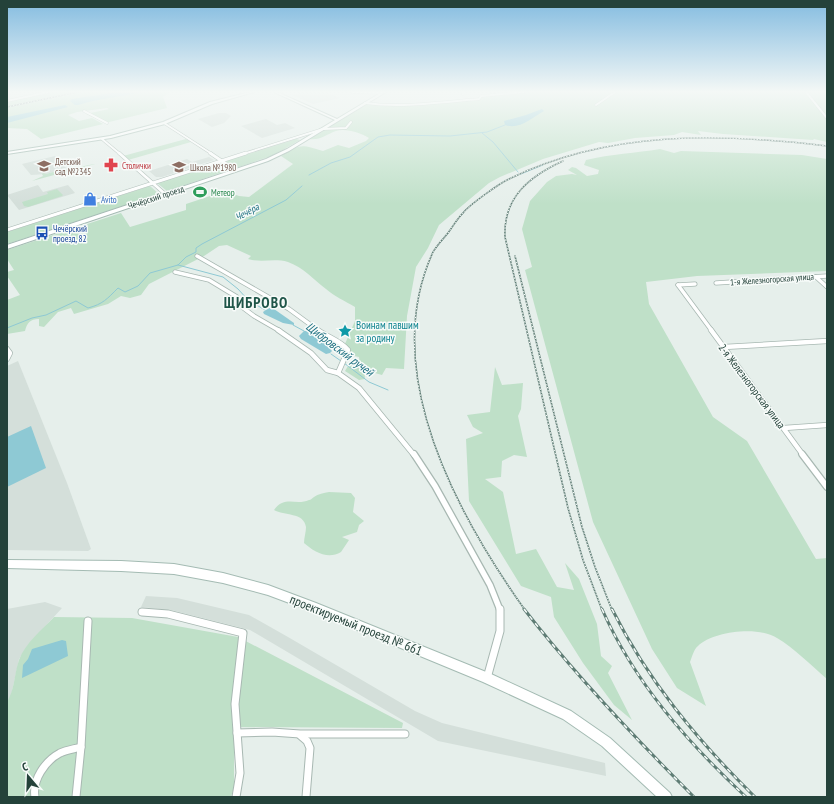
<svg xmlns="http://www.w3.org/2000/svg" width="834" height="804" font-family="'PT Sans Narrow',sans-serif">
	<rect width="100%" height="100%" fill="#e6efeb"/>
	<g fill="#d4dfda">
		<polygon points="302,92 327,92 340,98 313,104 292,95"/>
		<polygon points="219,113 226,113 231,116 224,123 212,127 198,119"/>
		<polygon points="266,119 277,125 285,123 295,128 262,138 241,126"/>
		<polygon points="55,156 66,168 46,174 31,175 22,164"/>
		<polygon points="209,157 214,160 162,177 156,177 149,171 187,159 192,162"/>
		<polygon points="38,185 43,192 68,185 75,193 19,210 7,195"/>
		<polygon points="18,361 67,483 91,549 88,551 7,550 7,366"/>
		<polygon points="146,596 177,598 249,615 288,637 415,711 442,723 605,763 606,776 438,741 250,630 171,610 141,607"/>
		<polygon points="45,602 62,608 28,645 19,659 11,696 7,702 7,609"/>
	</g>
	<g fill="#bfe0c8">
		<polygon points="51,92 73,92 7,106 7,101"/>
		<polygon points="84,92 170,92 163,97 167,108 105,123 86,114 109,109 107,108 77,112 68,115 79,121 92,118 103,124 41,139 27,129 7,128 7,108"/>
		<path d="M521,92H827V115L822,114L827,120V142L814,139L813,140L723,134L698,131L701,135L682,132L674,135L635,138L608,143L599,142L543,159L500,177L489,183L439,225L428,248L416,267L407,316L404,369L386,368L382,375L364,370L360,364L359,357L341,353L355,321V307C345,301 334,296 326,289C313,279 304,268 288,262C274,258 262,263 248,259L251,256L227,245L219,246L204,256L149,284L141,295L130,298L121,296L108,304L74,314L71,308L58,312L44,327L39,326V319C30,319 27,323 25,331L7,334V300L20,295L7,276V272L14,270L7,259V250L121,213L130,227L186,210V204L225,191L239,196L249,197L293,164L281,156C301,144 300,144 323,151L338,145L349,148L366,141L369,138C361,133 346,128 336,131C327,134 319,141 309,139L365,104L385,105L453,101Z"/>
		<polygon points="186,139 191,142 128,160 123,156"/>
		<polygon points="296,139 300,140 274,155 236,168 226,161"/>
		<path d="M660,149L674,153L681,151L802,155L827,159V271L697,276L646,282L649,304L713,417L747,441L816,559L827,558V679C812,666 794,648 777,638C759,626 713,631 698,646C694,649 692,657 690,662L706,706L677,688L652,649L593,522L525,270L532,267L522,229L530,201L547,182L556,176L572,174L577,175L568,170L572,167L576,168L587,176L598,174L599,170L584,165L586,160C611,154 636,153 660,149Z"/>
		<path d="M94,164H95L32,181L43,176L42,174L43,173L46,174C62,169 78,168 94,164Z"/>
		<polygon points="219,164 229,170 167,191 157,183"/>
		<polygon points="150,186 159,194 7,244 7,232"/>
		<polygon points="57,189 63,195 62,196 28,207 24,206 22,202 48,194 47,192"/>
		<path d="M352,365C360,368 365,369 365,379L359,380L345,371L348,366Z"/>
		<polygon points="495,367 502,385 523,383 521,409 518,416 527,457 514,455 502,461 501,477 485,479 503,492 516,554 536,549 557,587 574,590 565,563 579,579 597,624 601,656 612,666 608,673 632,720 614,705 583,663 554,617 551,597 521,586 469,501 466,439 483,433 473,427 467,415 490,412"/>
		<path d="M329,492L351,493L355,498L353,512L364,521L359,525L357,532L342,537L349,540L341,552C328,560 314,552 304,543C304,538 306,532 306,527C304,512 284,516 274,510C285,495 296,506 309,500C311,500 312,498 314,497C318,494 324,493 329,492Z"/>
		<path d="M54,617L132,618L238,637L403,723L402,728L234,727V787L231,797H7V702C15,689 14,674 19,660C25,643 42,630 54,617Z"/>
	</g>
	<g fill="#8ec9d4">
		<path d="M117,92H143C121,97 99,98 78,105H75L70,101L72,99Z"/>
		<polygon points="65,105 68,107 7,123 7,117"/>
		<path d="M542,109L544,111C532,118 519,130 505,125L504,121L526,115Z"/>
		<polygon points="269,308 274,309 294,323 294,325 283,323 264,314 263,312"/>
		<polygon points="304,331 314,331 332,351 330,353 326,354 301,339 299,336"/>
		<polygon points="31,426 46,468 7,487 7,437"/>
		<polygon points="62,640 66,641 68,656 22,678 23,665 28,659 32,649"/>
	</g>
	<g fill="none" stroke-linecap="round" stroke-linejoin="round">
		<g stroke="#8ec9d4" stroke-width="1">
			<polyline points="482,133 493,142 518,172"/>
			<polyline points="521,174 543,165"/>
			<polyline points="309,175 331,163 350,157 378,137 390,135 450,136 487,132 505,125"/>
			<polyline points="178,265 223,277 238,289 248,300 265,310"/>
			<polyline points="293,325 304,331"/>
			<path d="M7,328L32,318L46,315L76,301L88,308C103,304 107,299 118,288L125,292L138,286L150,273L178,265L186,257L196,252V248L202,244L286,200L302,186"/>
			<polyline points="331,354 341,361"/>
			<polyline points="344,363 369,382 388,390"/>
		</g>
		<g stroke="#a8b8b2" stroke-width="3">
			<g id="street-far5">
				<polyline points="352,92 382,93"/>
				<polyline points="462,92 463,94"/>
				<polyline points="806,92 827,118"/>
				<polyline points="7,101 48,92"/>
				<path d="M365,103C403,108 441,102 479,99L481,96L524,92"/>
				<polyline points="596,105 615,92"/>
				<polyline points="84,111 107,123"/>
				<polyline points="164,123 212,154"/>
				<polyline points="102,139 120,154"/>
				<polyline points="243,154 323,129 346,128 351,122"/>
			</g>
		</g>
		<g stroke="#a8b8b2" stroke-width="4">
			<g id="street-far4">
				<polyline points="119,153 165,194"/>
				<polyline points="210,153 235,170"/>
				<polyline points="7,230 246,153"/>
			</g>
		</g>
		<g stroke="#a8b8b2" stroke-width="5">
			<g id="street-far3">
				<polyline points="197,256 289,309 319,331"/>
				<polyline points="175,272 209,280 237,297 242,307 254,316 280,331"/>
				<polyline points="816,277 827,287"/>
				<polyline points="716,283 827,276"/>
				<polyline points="678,285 712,331"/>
				<polyline points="678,285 695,284"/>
			</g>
		</g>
		<g stroke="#a8b8b2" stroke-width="6">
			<g id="street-far2">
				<polyline points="278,330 311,353 327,370 338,373 359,388 414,455"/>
				<path d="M318,330C327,337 341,341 348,350L338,373"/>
				<polyline points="711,330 803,455"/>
				<polyline points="724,347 827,341"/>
				<polyline points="7,349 10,353 7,359"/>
				<polyline points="784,428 827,425"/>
			</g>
		</g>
		<g stroke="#a8b8b2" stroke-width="8">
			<g id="street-far1">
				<polyline points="414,454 435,486 490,585 500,610"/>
				<polyline points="802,454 827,487"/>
			</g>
		</g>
		<g stroke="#a8b8b2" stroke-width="9">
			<g id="street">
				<polyline points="142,612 168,614 243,633 235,704 240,773 236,797"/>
				<polyline points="487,678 500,631 500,609"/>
				<polyline points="237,733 272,732 300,734 405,734"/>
				<polyline points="300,735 307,741 310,748 306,797"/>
				<path d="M35,797C32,780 45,761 60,753C66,750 74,749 81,747"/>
				<polyline points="76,797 81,747 88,621"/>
			</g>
		</g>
		<g stroke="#a4bbb3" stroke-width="2">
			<g id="secondary">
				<polygon points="250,92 254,92 212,104 165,124 111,138 7,154 7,152 110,136 163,122 210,102"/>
				<polygon points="274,92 277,92 337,119 382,92 386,92 289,151 268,161 7,249 7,245 266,159 287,149 335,120"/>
				<polygon points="7,560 121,561 174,564 223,573 268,585 316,603 491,674 571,711 610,738 670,793 672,797 657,797 602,746 563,719 483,682 316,613 268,595 223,583 174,574 121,571 7,568"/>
			</g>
		</g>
		<use href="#street-far5" stroke="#fff" stroke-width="2"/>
		<use href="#street-far4" stroke="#fff" stroke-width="3"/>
		<use href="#street-far3" stroke="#fff" stroke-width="3.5"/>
		<use href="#street-far2" stroke="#fff" stroke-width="4.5"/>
		<use href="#street-far1" stroke="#fff" stroke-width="5.5"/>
		<use href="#street" stroke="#fff" stroke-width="7"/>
		<use href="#secondary" fill="#fff" fill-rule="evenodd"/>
		<g stroke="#5f7d75" stroke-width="1.5">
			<g id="rail-far1">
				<polyline points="7,107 78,92"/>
				<path d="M563,161C530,176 503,197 505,237L568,508L583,560L602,610"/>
				<polyline points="515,256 582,527 595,567 612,610"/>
				<path d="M525,610C456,513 378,372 433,252C437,245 443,239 448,233C453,226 457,219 463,213C469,205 500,183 509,179C608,130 720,133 827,146"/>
			</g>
		</g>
		<g stroke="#5f7d75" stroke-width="3">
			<g id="rail">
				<path d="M524,609C576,676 634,737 694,797"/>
				<path d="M602,609C634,682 688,743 746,797"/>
				<path d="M612,609C648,681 698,741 755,797"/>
			</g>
		</g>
		<use href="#rail-far1" stroke="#f7fbf9" stroke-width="1" stroke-dasharray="1.5" stroke-linecap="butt"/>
		<use href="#rail" stroke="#f7fbf9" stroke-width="1.5" stroke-dasharray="4.5" stroke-linecap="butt"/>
	</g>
	<linearGradient id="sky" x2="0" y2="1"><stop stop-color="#84bce0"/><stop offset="0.45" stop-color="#f4f8f6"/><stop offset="1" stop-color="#f4f8f6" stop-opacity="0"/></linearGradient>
	<rect width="834" height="204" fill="url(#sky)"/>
	<defs>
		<g id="pharmacy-bare" transform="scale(1.08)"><path d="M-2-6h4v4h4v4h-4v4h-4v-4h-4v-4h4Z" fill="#e0444e" stroke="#f7fbf9" stroke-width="2.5" paint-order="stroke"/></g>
		<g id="school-bare" transform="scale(1.08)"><path d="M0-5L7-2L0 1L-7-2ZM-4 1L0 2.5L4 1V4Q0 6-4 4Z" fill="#8d6e63" stroke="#f7fbf9" stroke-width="2.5" paint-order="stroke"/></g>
		<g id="stadium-bare" transform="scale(1.08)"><path d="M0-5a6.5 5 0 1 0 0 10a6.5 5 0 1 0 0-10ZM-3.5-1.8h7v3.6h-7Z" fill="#2e9e5b" stroke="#f7fbf9" stroke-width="2.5" paint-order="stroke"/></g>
		<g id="shop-bare" transform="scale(1.08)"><path d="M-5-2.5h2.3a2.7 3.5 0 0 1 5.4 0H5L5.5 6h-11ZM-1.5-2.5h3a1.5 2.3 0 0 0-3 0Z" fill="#3f7fe0" stroke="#f7fbf9" stroke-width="2.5" paint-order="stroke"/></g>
		<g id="bus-bare" transform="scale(1.08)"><path d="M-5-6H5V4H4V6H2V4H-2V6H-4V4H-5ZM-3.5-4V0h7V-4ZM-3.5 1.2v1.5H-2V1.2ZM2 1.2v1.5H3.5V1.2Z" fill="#1a4fb4" stroke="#f7fbf9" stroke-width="2.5" paint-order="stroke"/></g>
		<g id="sight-bare" transform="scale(1.08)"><path d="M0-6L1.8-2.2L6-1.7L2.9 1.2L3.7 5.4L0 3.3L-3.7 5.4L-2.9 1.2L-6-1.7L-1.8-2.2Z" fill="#0f9aa8" stroke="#f7fbf9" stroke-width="2.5" paint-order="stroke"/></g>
	</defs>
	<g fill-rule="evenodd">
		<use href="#pharmacy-bare" x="111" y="165"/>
		<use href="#school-bare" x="44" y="166"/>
		<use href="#school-bare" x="179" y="167"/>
		<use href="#stadium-bare" x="200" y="192"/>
		<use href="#shop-bare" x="90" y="199"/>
		<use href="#bus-bare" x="42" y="233"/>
		<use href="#sight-bare" x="345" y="331"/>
	</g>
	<g text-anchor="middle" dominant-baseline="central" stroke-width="3" stroke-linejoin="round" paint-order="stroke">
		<g font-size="9" fill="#785e54" stroke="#f7fbf9" text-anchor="start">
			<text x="55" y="161">Детский<tspan x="55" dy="10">сад №2345</tspan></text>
			<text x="190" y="167">Школа №1980</text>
		</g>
		<g font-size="9" fill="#be3a42" stroke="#f7fbf9" text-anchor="start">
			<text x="122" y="165">Столички</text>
		</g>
		<g font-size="9" fill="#27864d" stroke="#f7fbf9" text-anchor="start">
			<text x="211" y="192">Метеор</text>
		</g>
		<g font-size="9" fill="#24423a" stroke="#f7fbf9">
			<text transform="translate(156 197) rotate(-18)">Чечёрский проезд</text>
			<text transform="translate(772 279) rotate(-4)">1-я Железногорская улица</text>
		</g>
		<g font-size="9" fill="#366cbe" stroke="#f7fbf9" text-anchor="start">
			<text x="101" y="199">Avito</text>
		</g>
		<g font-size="9" fill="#164399" stroke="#f7fbf9" text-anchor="start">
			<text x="53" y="228">Чечёрский<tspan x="53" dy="10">проезд, 82</tspan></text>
		</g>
		<g font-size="10" font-style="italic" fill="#1c6f80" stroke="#f7fbf9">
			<text transform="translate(247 212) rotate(-28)">Чечёра</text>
		</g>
		<g font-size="11" fill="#0d838f" stroke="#f7fbf9" text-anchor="start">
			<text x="356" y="325">Воинам павшим<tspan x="356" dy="13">за родину</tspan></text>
		</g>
		<g font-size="11" fill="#24423a" stroke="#f7fbf9">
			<text transform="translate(752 386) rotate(53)">2-я Железногорская улица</text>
		</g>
		<g font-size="12" font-style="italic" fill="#1c6f80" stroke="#f7fbf9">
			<text transform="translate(340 349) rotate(37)">Щибровский ручей</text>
		</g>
		<g font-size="13" fill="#24423a" stroke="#f7fbf9">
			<text transform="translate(356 625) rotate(22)">проектируемый проезд № 661</text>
		</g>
		<g font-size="15" font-weight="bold" letter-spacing="1" fill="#1f5548" stroke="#f7fbf9">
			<text x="256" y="302">ЩИБРОВО</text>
		</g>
	</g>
	<rect width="834" height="804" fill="none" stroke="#24423a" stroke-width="16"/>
	<g transform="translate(28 776) rotate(341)" stroke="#f7fbf9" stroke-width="3" paint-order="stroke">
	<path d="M0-3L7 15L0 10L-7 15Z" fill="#24423a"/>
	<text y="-6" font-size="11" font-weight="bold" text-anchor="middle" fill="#24423a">С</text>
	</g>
</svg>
